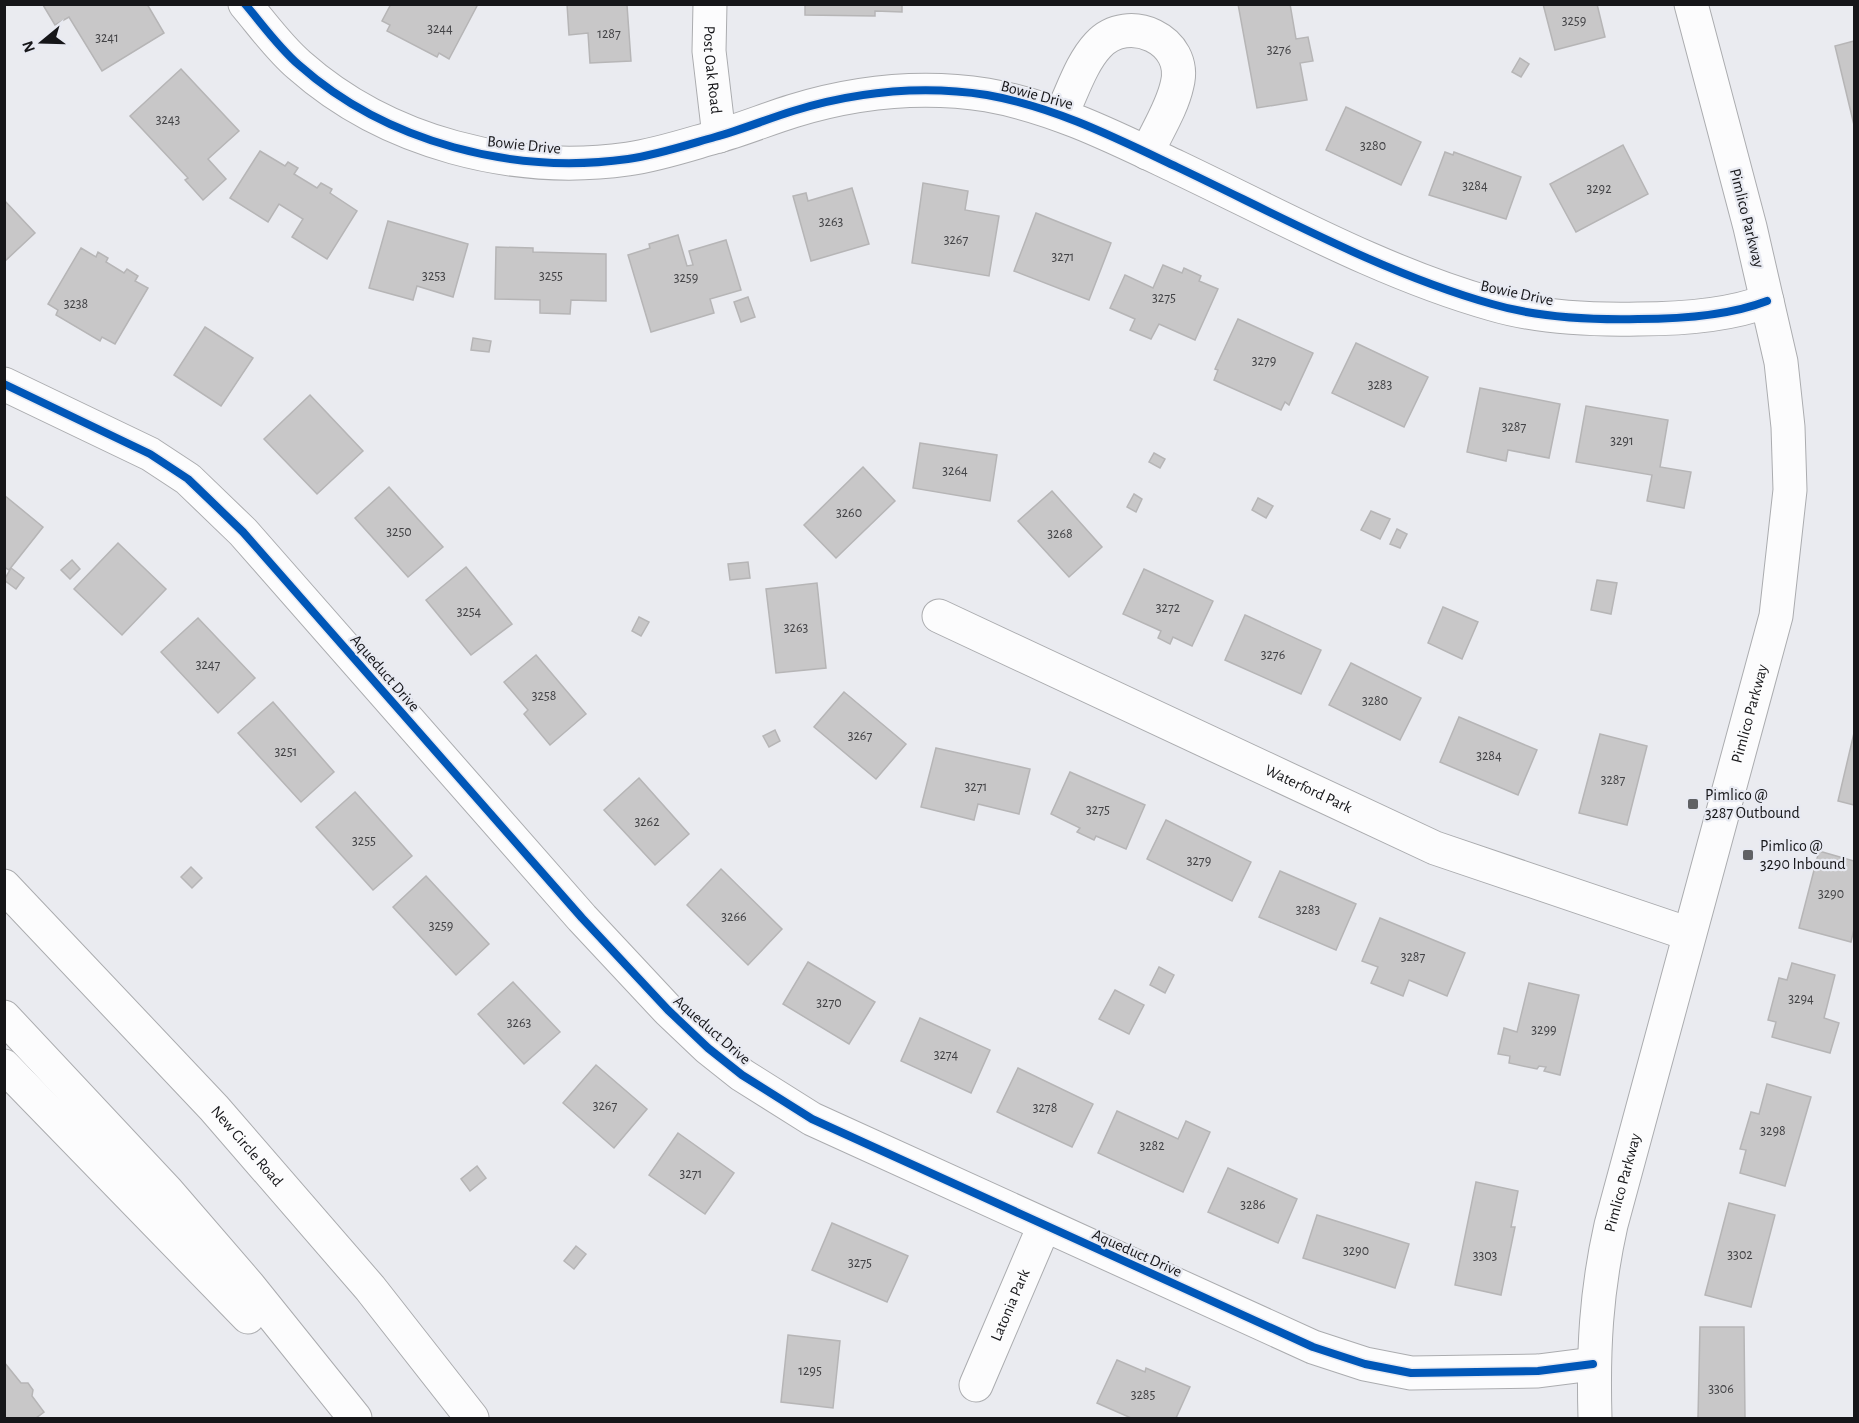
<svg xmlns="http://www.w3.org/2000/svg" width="1859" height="1423" font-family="'Alegreya Sans',sans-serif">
	<rect width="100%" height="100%" fill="#eaebf0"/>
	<g fill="#c8c7c8" stroke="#b6b5b6" stroke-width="1.5">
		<polygon points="147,4 164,33 102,71 69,17 55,25 43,5"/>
		<polygon points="391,4 478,4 449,59 439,53 437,57 387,31 390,25 382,21"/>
		<polygon points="567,4 632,4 627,5 631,61 590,63 588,33 569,35"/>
		<polygon points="805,4 902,4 902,12 875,11 875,16 805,15"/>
		<polygon points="1238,4 1290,4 1296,39 1308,37 1313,61 1300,63 1307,100 1257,108"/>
		<polygon points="1543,4 1597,4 1605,37 1555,50"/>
		<polygon points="1854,41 1854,125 1835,46"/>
		<polygon points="1520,58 1529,64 1521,77 1512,72"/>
		<polygon points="181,69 239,131 208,159 226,179 203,200 185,180 188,178 130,116"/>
		<polygon points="1346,107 1421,142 1401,185 1326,150"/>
		<polygon points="1623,145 1648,194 1576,232 1550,184"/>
		<polygon points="260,151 285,166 288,162 298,168 294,174 317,188 321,183 332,189 330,193 357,211 327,259 292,237 303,219 279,204 268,222 230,198"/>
		<polygon points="1445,152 1453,155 1454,152 1521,177 1506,219 1429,195"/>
		<polygon points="923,183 968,191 965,210 999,216 989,276 912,263"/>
		<polygon points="852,188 869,244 811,261 793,196 806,193 808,201"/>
		<polygon points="4,200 35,233 4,262"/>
		<polygon points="1036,213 1111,243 1089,300 1014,271"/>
		<polygon points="388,221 468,244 453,297 417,286 413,300 369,288"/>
		<polygon points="678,235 687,266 693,265 689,251 726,240 741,290 710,299 714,313 651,332 628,255 650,248 649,244"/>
		<polygon points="496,247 533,248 533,252 606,254 606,301 571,300 570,314 540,313 540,300 495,299"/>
		<polygon points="81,248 96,257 98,252 108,258 106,262 124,273 127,269 138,276 135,281 148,288 115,344 102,337 100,341 56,315 58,310 48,304"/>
		<polygon points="1163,265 1182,273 1184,268 1201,276 1199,281 1218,289 1195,340 1159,324 1151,339 1130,330 1135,319 1110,308 1125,275 1153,288"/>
		<polygon points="748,297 755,317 741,322 734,302"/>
		<polygon points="1238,319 1313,353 1289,405 1285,402 1281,410 1214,380 1218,370 1215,369"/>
		<polygon points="205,327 253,358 221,406 174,375"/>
		<polygon points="473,338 491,341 489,352 471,350"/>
		<polygon points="1356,343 1428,377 1404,427 1332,393"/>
		<polygon points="1480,388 1560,404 1549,458 1508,450 1506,461 1467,452"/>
		<polygon points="310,395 363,451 317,494 264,439"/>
		<polygon points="1586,406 1668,420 1660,467 1691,472 1684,508 1647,501 1652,475 1576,462"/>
		<polygon points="920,443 997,455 990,501 913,488"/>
		<polygon points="1154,453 1165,459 1160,468 1149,462"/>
		<polygon points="863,467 895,501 836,558 804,525"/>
		<polygon points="389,487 443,547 408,577 355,518"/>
		<polygon points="1052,491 1102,547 1069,577 1018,521"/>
		<polygon points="1134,494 1142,499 1136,512 1127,507"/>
		<polygon points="4,495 43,527 9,570 4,567"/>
		<polygon points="1258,498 1273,506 1266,518 1252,510"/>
		<polygon points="1371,511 1390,519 1380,539 1361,530"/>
		<polygon points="1397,529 1407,534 1400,548 1390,544"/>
		<polygon points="118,543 166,589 122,635 74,589"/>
		<polygon points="72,560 80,569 70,579 61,570"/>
		<polygon points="748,562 750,578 730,580 728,564"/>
		<polygon points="466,567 512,624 471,655 426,600"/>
		<polygon points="11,568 24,578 16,589 4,580"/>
		<polygon points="1144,569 1213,601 1192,646 1173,637 1170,644 1158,638 1161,631 1123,614"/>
		<polygon points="1597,580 1617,583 1611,614 1591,610"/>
		<polygon points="817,583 826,668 776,673 766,589"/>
		<polygon points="1443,607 1478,622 1462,659 1428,643"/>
		<polygon points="1245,615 1321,650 1301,694 1225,660"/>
		<polygon points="639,617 649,622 641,636 632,631"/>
		<polygon points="198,618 255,678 218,713 161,652"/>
		<polygon points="536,655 586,714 550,745 524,714 528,710 504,682"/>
		<polygon points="1351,663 1421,698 1400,740 1329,705"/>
		<polygon points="844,692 906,744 876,779 814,727"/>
		<polygon points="273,702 334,772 301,802 238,733"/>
		<polygon points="1459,717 1537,750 1518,795 1440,762"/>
		<polygon points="775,730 780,741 769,747 763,736"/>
		<polygon points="1854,733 1854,805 1838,801"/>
		<polygon points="1600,734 1647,746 1627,825 1579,813"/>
		<polygon points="936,748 1030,769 1019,814 978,804 974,820 921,807"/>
		<polygon points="1070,772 1145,805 1126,849 1096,836 1094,840 1077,832 1080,828 1051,814"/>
		<polygon points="639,778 689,834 655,865 604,810"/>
		<polygon points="355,792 412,856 373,890 316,827"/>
		<polygon points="1166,820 1251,862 1232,901 1147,859"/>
		<polygon points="1819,851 1854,861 1854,929 1851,942 1799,928"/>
		<polygon points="191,867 202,878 192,888 181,877"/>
		<polygon points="721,869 782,929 748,965 687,905"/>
		<polygon points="1280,871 1356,904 1336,950 1259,917"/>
		<polygon points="426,876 489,944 456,975 393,907"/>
		<polygon points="1380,918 1465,953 1447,996 1409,980 1403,996 1371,983 1378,967 1362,961"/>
		<polygon points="808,962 875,1002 849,1044 783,1004"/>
		<polygon points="1792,963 1835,975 1824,1018 1839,1023 1830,1053 1772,1037 1776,1022 1768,1020 1779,978 1787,980"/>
		<polygon points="1159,967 1174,975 1165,993 1150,985"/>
		<polygon points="513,982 560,1032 524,1064 478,1014"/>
		<polygon points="1529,983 1579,995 1560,1075 1544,1071 1546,1067 1539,1066 1537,1069 1509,1063 1510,1056 1498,1054 1504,1028 1517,1032"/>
		<polygon points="1115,990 1144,1005 1129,1034 1099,1019"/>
		<polygon points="920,1018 990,1050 971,1093 901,1061"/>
		<polygon points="596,1065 647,1109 614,1148 563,1103"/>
		<polygon points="1018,1068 1093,1104 1072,1147 997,1112"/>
		<polygon points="1767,1084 1811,1097 1785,1186 1740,1173 1746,1150 1740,1149 1751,1112 1759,1114"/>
		<polygon points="1117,1111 1178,1139 1186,1121 1210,1132 1183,1192 1098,1153"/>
		<polygon points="678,1133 734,1173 705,1214 649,1175"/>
		<polygon points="477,1166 486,1178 470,1191 461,1179"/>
		<polygon points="1228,1168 1297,1199 1278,1243 1208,1212"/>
		<polygon points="1476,1182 1518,1191 1511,1227 1515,1227 1501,1295 1455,1285"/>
		<polygon points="1729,1203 1775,1215 1751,1307 1705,1295"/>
		<polygon points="1317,1215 1409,1244 1395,1288 1303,1258"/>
		<polygon points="832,1223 908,1256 887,1302 812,1270"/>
		<polygon points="576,1246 586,1254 574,1269 564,1261"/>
		<polygon points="1700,1327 1744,1327 1745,1418 1698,1418"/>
		<polygon points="788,1335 840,1341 833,1408 781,1402"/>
		<polygon points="1117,1360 1145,1372 1146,1368 1190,1387 1176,1418 1131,1418 1097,1403"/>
		<polygon points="4,1362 21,1383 28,1383 33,1390 32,1396 44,1412 36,1418 4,1418"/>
	</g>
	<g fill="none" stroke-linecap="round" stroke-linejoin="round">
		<g stroke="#abacaf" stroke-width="35">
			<g id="minor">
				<path d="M245,4C262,24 279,48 299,65C387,143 514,175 628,159C657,155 687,145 715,137C741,130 767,119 793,111C855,92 922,85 987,95C1055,107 1116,138 1177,167C1278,215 1385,274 1492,304C1539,318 1590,320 1638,319C1681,319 1728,316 1767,301"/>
				<path id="s1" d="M710,4L709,51L719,136"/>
				<path d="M1061,115C1072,93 1081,63 1098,45C1128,12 1189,40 1177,85C1172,108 1157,131 1147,153"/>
				<polyline points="4,384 150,454 188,479 243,532 582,918 668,1010 708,1048 742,1075 812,1119 1313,1347 1365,1364 1411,1373 1538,1371 1593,1364"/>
				<path id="s2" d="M939,616L1435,848L1689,934"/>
				<path id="s3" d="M976,1385L1044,1226"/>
				<path id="s4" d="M1595,1418C1593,1350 1596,1292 1611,1225L1776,616L1790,490L1788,427L1781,362L1750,227L1691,4"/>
			</g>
		</g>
		<g stroke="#abacaf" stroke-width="35">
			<g id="highway">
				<path id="s5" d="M4,886L214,1108L370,1288L472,1418"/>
				<polyline points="4,1017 167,1191 249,1286 355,1418"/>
				<polyline points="4,1066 248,1317"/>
			</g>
		</g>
		<use href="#minor" stroke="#fcfcfd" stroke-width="33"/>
		<use href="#highway" stroke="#fcfcfd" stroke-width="33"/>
		<g stroke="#e8eaf2" stroke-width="11">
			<g id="cycleway">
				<path d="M245,4C262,24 279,48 299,65C387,143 514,175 628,159C657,155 687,145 715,137C741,130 767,119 793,111C855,92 922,85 987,95C1055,107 1116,138 1177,167C1278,215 1385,274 1492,304C1539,318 1590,320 1638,319C1681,319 1728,316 1767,301"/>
				<polyline points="4,384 150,454 188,479 243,532 582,918 668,1010 708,1048 742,1075 812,1119 1313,1347 1365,1364 1411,1373 1538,1371 1593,1364"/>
			</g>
		</g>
		<use href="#cycleway" stroke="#0057b8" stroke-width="8"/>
	</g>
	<g fill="#606164" stroke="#e8eaf2" stroke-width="2">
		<rect x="1687" y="798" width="12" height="12" rx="3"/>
		<rect x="1742" y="849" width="12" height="12" rx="3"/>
	</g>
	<g text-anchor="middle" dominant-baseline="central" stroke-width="4.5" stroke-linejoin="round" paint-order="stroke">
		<g font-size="14" fill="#424245">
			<text x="1574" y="21">3259</text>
			<text x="440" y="29">3244</text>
			<text x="609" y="34">1287</text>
			<text x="107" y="38">3241</text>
			<text x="1279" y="50">3276</text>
			<text x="168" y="120">3243</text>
			<text x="1373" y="146">3280</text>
			<text x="1475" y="186">3284</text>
			<text x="1599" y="189">3292</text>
			<text x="831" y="222">3263</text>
			<text x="956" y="240">3267</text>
			<text x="1063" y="257">3271</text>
			<text x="434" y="276">3253</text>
			<text x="551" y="276">3255</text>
			<text x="686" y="278">3259</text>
			<text x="1164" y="298">3275</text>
			<text x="76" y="304">3238</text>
			<text x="1264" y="361">3279</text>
			<text x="1380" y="385">3283</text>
			<text x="1514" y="427">3287</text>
			<text x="1622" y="441">3291</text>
			<text x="955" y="471">3264</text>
			<text x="849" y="513">3260</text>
			<text x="399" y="532">3250</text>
			<text x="1060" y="534">3268</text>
			<text x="1168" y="608">3272</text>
			<text x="469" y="612">3254</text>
			<text x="796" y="628">3263</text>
			<text x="1273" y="655">3276</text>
			<text x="208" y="665">3247</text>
			<text x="544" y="696">3258</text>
			<text x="1375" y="701">3280</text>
			<text x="860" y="736">3267</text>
			<text x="286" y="752">3251</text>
			<text x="1489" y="756">3284</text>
			<text x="1613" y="780">3287</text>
			<text x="976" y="787">3271</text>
			<text x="1098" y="810">3275</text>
			<text x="647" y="822">3262</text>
			<text x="364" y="841">3255</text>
			<text x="1199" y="861">3279</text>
			<text x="1831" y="894">3290</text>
			<text x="1308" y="910">3283</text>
			<text x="734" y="917">3266</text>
			<text x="441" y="926">3259</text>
			<text x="1413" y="957">3287</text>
			<text x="1801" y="999">3294</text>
			<text x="829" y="1003">3270</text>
			<text x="519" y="1023">3263</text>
			<text x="1544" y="1030">3299</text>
			<text x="946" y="1055">3274</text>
			<text x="605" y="1106">3267</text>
			<text x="1045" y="1108">3278</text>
			<text x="1773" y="1131">3298</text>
			<text x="1152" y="1146">3282</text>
			<text x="691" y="1174">3271</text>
			<text x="1253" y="1205">3286</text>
			<text x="1356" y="1251">3290</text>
			<text x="1740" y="1255">3302</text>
			<text x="1485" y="1256">3303</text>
			<text x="860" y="1263">3275</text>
			<text x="810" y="1371">1295</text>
			<text x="1721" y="1389">3306</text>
			<text x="1143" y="1395">3285</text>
		</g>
		<g font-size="16" fill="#161619" stroke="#e8eaf2">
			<text stroke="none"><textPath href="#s1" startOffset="66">Post Oak Road</textPath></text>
			<text transform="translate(1037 95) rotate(15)">Bowie Drive</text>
			<text transform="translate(524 145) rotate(6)">Bowie Drive</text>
			<text transform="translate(1747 218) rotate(76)">Pimlico Parkway</text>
			<text transform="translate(1517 293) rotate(12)">Bowie Drive</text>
			<text transform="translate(385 673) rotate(49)">Aqueduct Drive</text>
			<text stroke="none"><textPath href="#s4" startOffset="724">Pimlico Parkway</textPath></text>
			<text stroke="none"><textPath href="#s2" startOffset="408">Waterford Park</textPath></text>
			<text transform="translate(712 1030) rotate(41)">Aqueduct Drive</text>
			<text stroke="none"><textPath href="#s5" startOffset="356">New Circle Road</textPath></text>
			<text stroke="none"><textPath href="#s4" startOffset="238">Pimlico Parkway</textPath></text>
			<text transform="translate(1137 1253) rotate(24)">Aqueduct Drive</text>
			<text stroke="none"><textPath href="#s3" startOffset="87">Latonia Park</textPath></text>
		</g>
		<g font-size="16" fill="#161619" stroke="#e8eaf2" text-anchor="start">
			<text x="1705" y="795">Pimlico @<tspan x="1705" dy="18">3287 Outbound</tspan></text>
			<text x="1760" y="846">Pimlico @<tspan x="1760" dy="18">3290 Inbound</tspan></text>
		</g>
	</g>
	<rect width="1859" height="1423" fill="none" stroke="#161619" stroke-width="12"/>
	<g transform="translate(42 42) rotate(251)" stroke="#e8eaf2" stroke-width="4.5" paint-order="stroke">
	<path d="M0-4.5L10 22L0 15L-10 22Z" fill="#161619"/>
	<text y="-9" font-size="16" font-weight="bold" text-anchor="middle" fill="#161619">N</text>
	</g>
</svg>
